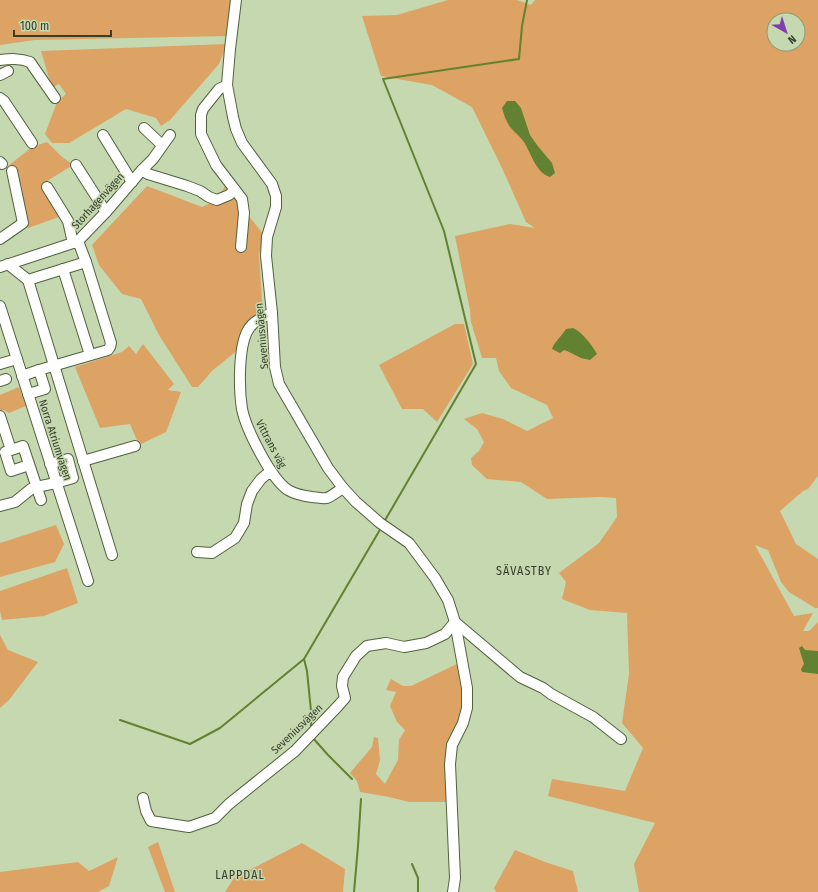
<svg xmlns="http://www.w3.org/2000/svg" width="818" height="892" font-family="'Fira Sans Condensed',sans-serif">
	<rect width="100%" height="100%" fill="#c5d8af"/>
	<g fill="#dda364" fill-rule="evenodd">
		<polygon points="0,0 232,0 227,36 35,40 0,45"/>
		<path d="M448,0H517L531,5L535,0H818V476L808,489L803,491L780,511L796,544L818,559V608H815L789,592L781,582L768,550L755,545L794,616L813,613L803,631H809L818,622V892H639L634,864L655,823L548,796L552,779L625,791L643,748L622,723L629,674L627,613L590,610L562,599L566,582L559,573L599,543L617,517L616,498L600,497L547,499L521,482L487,479L472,465L471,458L479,451L484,442L477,429L464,419L482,413L503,419L527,431L553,418L547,405L511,388L499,371L496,358H482L471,322L470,310L455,236L510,224L535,228L526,222L502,168L472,107L432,85L381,76L362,16L397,15ZM774,20H798V44H774Z"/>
		<polygon points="227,44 219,64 170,120 161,126 156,118 126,109 69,143 52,143 45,134 57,102 66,94 59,84 52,88 41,51"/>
		<polygon points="47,142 61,156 73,165 47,181 62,216 28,228 8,166 32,147"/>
		<polygon points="147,186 202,207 217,200 225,186 264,235 259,255 263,318 239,349 213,370 198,387 192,387 159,335 141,299 122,294 99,265 92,245"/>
		<polygon points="455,324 464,324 473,364 437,422 423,409 402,409 379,365"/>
		<polygon points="143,344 174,384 168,390 181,392 166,432 139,445 130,424 100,428 75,367 122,352 129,346 136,354"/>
		<polygon points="19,387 26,406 9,413 4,410 0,410 0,395"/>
		<polygon points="56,525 64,544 55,562 0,577 0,543"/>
		<polygon points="67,568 78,603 44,616 2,620 0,611 0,591"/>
		<polygon points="0,635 8,650 38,662 9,700 0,708"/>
		<polygon points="461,662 466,699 461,720 452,735 450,802 409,802 389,797 360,792 357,781 350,773 372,747 374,737 378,738 380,760 376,774 385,784 398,760 399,740 405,730 397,722 390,706 396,692 386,690 391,679 403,686 411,686"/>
		<polygon points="158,842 175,892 165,892 148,847"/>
		<polygon points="302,843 345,869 343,892 225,892 234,878"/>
		<polygon points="515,850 545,862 573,871 578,892 496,892 494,888"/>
		<polygon points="118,857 109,886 98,892 0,892 0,872 78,862 89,871"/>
	</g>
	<g fill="#628131">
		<path d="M507,101H515L521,108L530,135L537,145L552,163L555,173L550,177C536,173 531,153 524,142C521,137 515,133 511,128C506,122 504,115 502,108Z"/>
		<path d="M573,328C581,331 593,346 597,354L590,360L581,358L567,351L564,350L560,353L552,349C554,342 562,336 566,329Z"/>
		<polygon points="802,646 805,650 818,651 818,674 802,672 801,669 804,664 799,648"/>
	</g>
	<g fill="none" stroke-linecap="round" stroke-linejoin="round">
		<g stroke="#628131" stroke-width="2">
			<polyline points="384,522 476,364 444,231 383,79 519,59 522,26 527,0"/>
			<polyline points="304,659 307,671 311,711"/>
			<polyline points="120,720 190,744 220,728 304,659 381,528"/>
			<polyline points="311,720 311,729"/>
			<polyline points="313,738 328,755 352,779"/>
			<polyline points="412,864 418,878 418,892"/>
			<polyline points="354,892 358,846 361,799"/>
		</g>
		<g stroke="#51613d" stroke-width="12">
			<g id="minor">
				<polyline points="236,0 230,49 227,85 233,117 236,129 242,143 272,184 276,196 276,207 267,237 266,256 272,313 275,367 279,384 328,468 343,488 356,502 380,523 409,543 435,578 448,600 455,622 467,688 467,708 463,723 452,745 450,764 455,878 453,892"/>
				<path d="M0,60C10,59 20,58 30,62L55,98"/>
				<polyline points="0,75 8,71"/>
				<polyline points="227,85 219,89 203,109 201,115 201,134 216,165 242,199 244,213 241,247"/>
				<polyline points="0,98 4,101 32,143"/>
				<polyline points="144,128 162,145"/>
				<polyline points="103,135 132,182"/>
				<polyline points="0,162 2,164"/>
				<polyline points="76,165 106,212"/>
				<polyline points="142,170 148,174 187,186 200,191 209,197 217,200 229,195 235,190"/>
				<polyline points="47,187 68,221 73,243"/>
				<polyline points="0,239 23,223 12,171"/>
				<polyline points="8,264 28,280 86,262 78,241"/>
				<polyline points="0,267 73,243 78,241 106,212 142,170 153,159 170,135"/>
				<polyline points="63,269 90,355"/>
				<polyline points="28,280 112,555"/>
				<polyline points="0,306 88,581"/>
				<path d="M272,313C263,317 253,321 248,330C238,347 239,390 242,409C246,429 271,479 288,490C295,494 304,496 312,497C316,497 323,499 327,498C332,496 338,491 343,488"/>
				<polyline points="0,364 17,359"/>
				<polyline points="39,370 108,350 110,347 111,343 86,262"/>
				<polyline points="22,376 39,370 45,389 28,394"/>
				<polyline points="0,381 6,379"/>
				<polyline points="0,416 11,450"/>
				<polyline points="83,461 135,446"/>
				<polyline points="29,465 11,471 5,452 23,446 41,500"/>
				<polyline points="0,506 15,502 31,489 36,487 56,483 73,478 68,459 50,464"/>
				<polyline points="197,552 212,553 235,538 244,523 247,504 252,491 261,479 267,474 272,474"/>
				<polyline points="143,798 146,811 151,821 189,827 215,818 229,804 295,751 338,706 345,698 342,686 343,677 356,656 367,646 386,643 404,647 426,643 445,634 455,622 520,677 543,688 551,694 593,717 621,739"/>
			</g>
		</g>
		<use href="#minor" stroke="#fff" stroke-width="10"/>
	</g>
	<g text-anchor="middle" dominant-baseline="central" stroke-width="3" stroke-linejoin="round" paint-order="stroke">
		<g font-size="11" fill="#363e2d" stroke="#c5d8af">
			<text transform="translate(98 201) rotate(-48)">Storhagenvägen</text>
			<text transform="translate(262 336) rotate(-95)">Seveniusvägen</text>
			<text transform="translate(55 440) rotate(72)">Norra Atriumvägen</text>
			<text transform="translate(271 444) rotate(62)">Vittrans väg</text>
			<text transform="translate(297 729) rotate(-44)">Seveniusvägen</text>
		</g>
		<g font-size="12" letter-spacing="1" fill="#363e2d" stroke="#c5d8af">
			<text x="524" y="571">SÄVASTBY</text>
			<text x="240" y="875">LAPPDAL</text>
		</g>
	</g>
	<g transform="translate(786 32) rotate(141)"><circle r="19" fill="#c5d8af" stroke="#8c9a7b"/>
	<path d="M0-3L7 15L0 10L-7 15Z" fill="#813eb2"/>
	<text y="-6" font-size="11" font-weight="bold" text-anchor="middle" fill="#363e2d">N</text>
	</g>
	<path d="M14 30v6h97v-6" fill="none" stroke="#363e2d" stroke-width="2"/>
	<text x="20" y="30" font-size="12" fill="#363e2d" stroke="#c5d8af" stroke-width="3" paint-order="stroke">100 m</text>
</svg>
